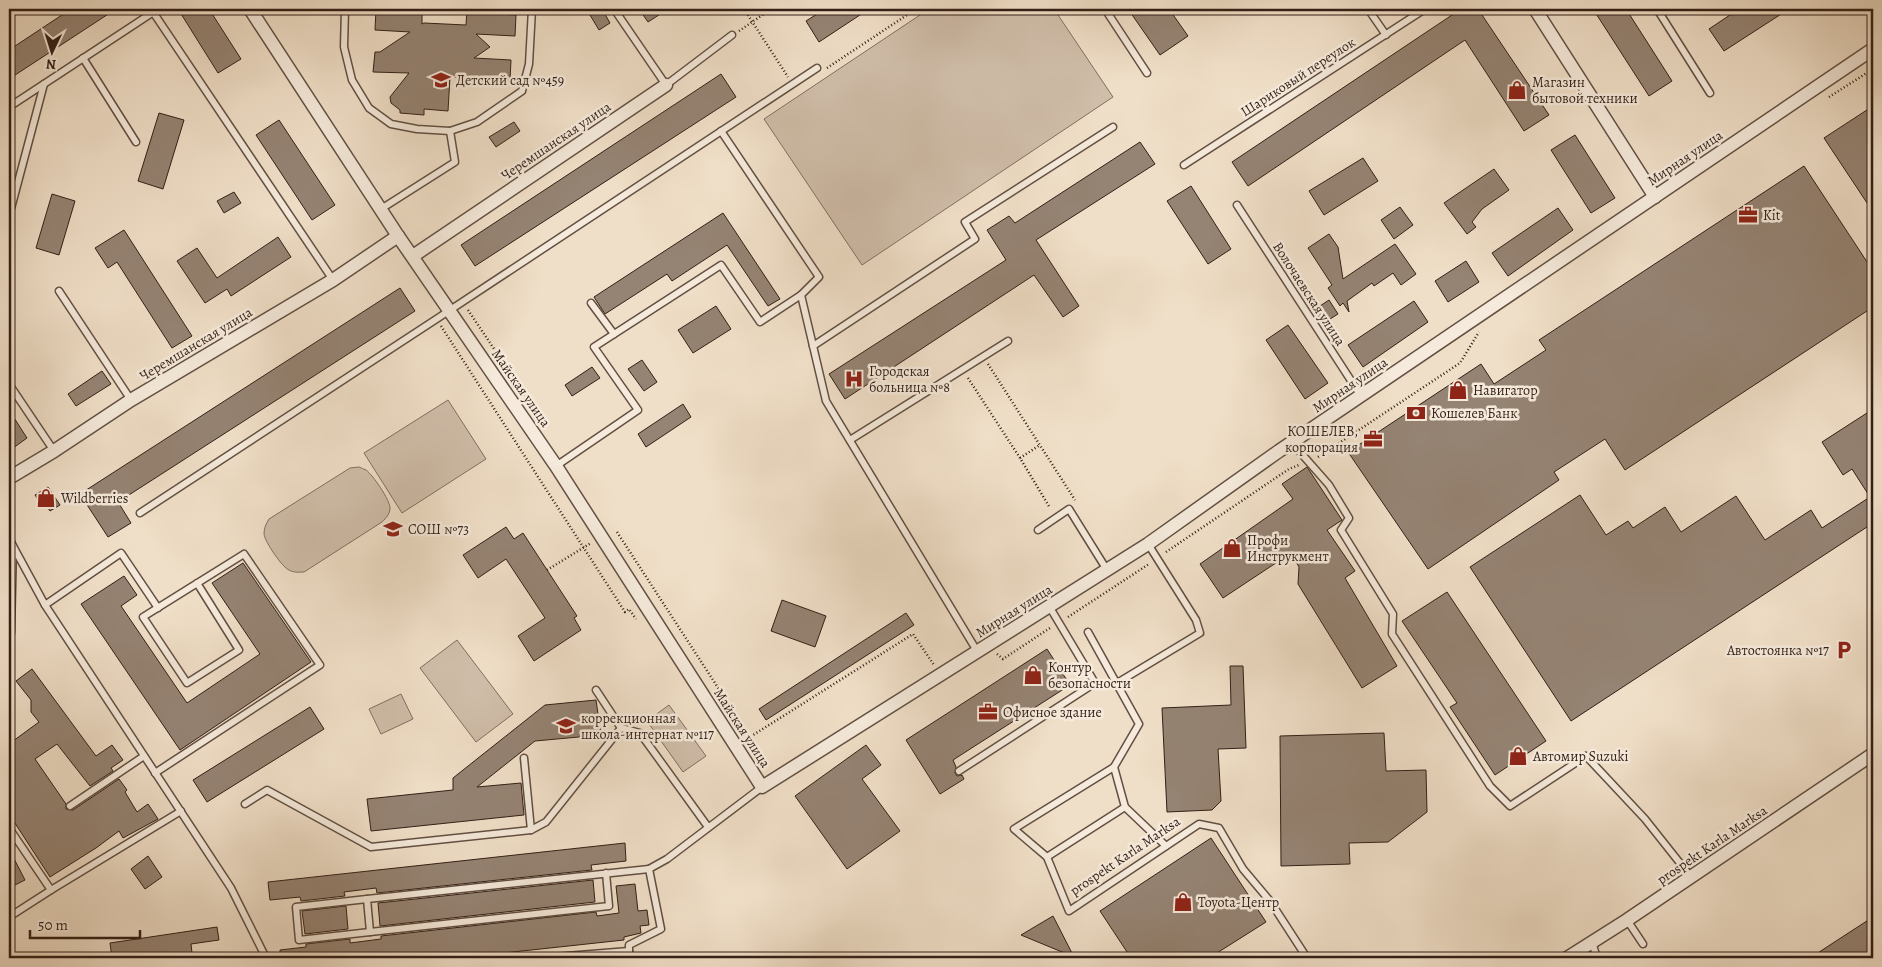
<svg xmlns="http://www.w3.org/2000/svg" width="1882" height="967" font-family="Alegreya,serif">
	<rect width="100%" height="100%" fill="#f0dfc8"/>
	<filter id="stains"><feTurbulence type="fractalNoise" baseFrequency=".004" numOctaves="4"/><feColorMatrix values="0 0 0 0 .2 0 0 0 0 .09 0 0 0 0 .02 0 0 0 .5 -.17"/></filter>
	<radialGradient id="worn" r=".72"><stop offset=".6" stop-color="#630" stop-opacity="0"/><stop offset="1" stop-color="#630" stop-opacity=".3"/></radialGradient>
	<g fill="#d0beaa" stroke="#826e60">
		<polygon points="929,9 1054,9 1113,97 862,265 764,119"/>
		<polygon points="448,400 486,459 402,513 364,453"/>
		<path d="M359,467C361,468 364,469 366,470C373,475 390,500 390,508C390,514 386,518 382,522L304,572C299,572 294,573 289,570C282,567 265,542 264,534C264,528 266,524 269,519L350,468Z"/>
		<polygon points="457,640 513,714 476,742 420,668"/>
		<polygon points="401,694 413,719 381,734 369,709"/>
		<polygon points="669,705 706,756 683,772 647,721"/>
	</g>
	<g fill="#958373" stroke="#331f16">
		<polygon points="71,9 116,9 9,79 9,50"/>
		<polygon points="178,9 209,9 241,59 218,73"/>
		<polygon points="376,9 408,10 408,9 422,9 422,24 424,23 466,25 467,9 480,9 480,13 516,15 515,36 476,34 490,47 474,58 511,60 510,80 450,77 448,111 424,109 424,115 400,113 400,110 391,103 390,97 409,73 373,72 375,52 380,52 410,32 375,30"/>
		<polygon points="602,9 610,23 599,30 590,15"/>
		<polygon points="639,9 668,9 648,22"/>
		<polygon points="825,9 869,9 819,42 806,21"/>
		<polygon points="1128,9 1169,9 1188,36 1160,55"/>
		<polygon points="1461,9 1478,9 1549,115 1524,131 1465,40 1248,186 1232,162"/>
		<polygon points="1593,9 1626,9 1672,81 1649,96"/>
		<polygon points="1739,9 1789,9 1724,51 1709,29"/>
		<polygon points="721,74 736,97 475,266 461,245"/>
		<polygon points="1873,106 1873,129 1868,132 1873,141 1873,212 1824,138"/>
		<polygon points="159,113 184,120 163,189 138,181"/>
		<polygon points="279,120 335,205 312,220 256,135"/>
		<polygon points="514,122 520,131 496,147 489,137"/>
		<polygon points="1575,135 1615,198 1591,213 1551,150"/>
		<polygon points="1140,142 1155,164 1036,240 1079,306 1063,317 1034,275 845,399 829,374 1006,260 987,230 1009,216 1015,223"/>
		<polygon points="1363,158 1378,181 1324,215 1309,191"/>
		<polygon points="1804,166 1873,271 1873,307 1625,470 1605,439 1554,472 1559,480 1428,569 1348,452 1481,364 1494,384 1546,350 1539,340"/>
		<polygon points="1494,169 1509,190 1482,209 1472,222 1476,227 1467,234 1444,203"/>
		<polygon points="1191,186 1231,249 1208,264 1167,201"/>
		<polygon points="234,192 241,203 224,213 217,201"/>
		<polygon points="52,194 75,201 59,255 36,248"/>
		<polygon points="1400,207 1413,225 1394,239 1381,220"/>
		<polygon points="1558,208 1573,230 1508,276 1492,253"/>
		<polygon points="723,213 780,299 768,306 727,245 672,281 667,274 605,314 594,297"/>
		<polygon points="124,230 192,336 172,348 117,262 108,268 95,248"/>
		<polygon points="1329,234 1338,247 1343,279 1395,244 1416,274 1401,285 1393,273 1374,286 1372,283 1347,301 1349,312 1343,303 1340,306 1328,288 1332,285 1308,248"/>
		<polygon points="278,237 291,257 231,296 227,289 205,303 177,261 197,248 217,278"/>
		<polygon points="1466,261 1479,282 1448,302 1435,281"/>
		<polygon points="400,288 415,311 118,502 131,523 108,537 80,494"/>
		<polygon points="1329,300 1338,314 1322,324 1314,310"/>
		<polygon points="1414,301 1428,322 1363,367 1348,345"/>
		<polygon points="716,306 731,329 693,353 678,330"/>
		<polygon points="1288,325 1328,383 1305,399 1266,340"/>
		<polygon points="642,360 657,382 644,391 628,369"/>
		<polygon points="592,367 600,378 572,396 565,385"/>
		<polygon points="102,371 111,384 76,406 68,394"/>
		<polygon points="683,404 691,417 646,447 638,434"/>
		<polygon points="9,410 27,438 9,451"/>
		<polygon points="1867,413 1873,423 1873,523 1571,721 1470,567 1580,495 1606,535 1628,521 1633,528 1665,507 1681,532 1736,496 1765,540 1811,510 1822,528 1870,497 1852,469 1843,475 1822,442"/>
		<polygon points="1307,467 1342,520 1327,530 1355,571 1345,578 1397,666 1362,688 1298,584 1299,567 1291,553 1223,598 1200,564 1293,499 1282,484"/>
		<polygon points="48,487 60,505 50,511 44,502 41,504 35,495"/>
		<polygon points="506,527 514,539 523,533 577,616 574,618 581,630 534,661 518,636 545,618 506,559 478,578 463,555"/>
		<polygon points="243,563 311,662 180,750 81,604 124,576 137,595 121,606 187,703 260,654 212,583"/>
		<polygon points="1447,592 1546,741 1495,775 1450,707 1457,703 1402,621"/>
		<polygon points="782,600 826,616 815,647 771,631"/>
		<polygon points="906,613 914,625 766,720 759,709"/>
		<polygon points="1047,649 1070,685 953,760 956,767 955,773 957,776 962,775 964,779 940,794 906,740"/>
		<polygon points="1230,666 1243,666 1246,748 1218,749 1221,801 1212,810 1167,812 1162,708 1231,705"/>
		<polygon points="32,669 96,756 112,745 123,760 111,768 113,771 90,786 57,744 35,759 66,804 66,809 73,810 119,779 127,790 125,792 137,812 148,804 158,819 123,838 119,831 96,848 50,877 9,814 9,744 39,722 31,712 31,700 16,681"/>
		<polygon points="596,700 601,735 535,741 477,787 521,783 524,815 371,831 367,799 453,790 453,778 545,705"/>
		<polygon points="310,707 324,729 207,802 193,780"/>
		<polygon points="1384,733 1386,771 1426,770 1427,812 1388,842 1349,843 1350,864 1281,866 1280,736"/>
		<polygon points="866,745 881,765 862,779 900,831 847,869 795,796"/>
		<polygon points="1211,838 1266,922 1209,958 1131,958 1100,911"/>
		<polygon points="625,843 626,861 591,865 592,870 377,893 376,888 344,892 345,896 301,901 300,897 270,900 268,882"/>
		<polygon points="9,849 25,880 9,888"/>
		<polygon points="148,856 162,877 145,889 131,869"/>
		<polygon points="593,880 595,902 380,926 378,903"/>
		<polygon points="635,884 638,911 647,910 649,925 640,926 641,933 624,937 624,940 457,958 280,958 280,950 306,947 306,944 350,939 350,943 381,939 381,936 596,912 597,916 619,913 616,886"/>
		<polygon points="346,906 348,929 305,934 302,911"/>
		<polygon points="1053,916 1074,957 1021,935"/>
		<polygon points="1873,917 1873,958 1810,958"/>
		<polygon points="217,927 219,940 191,944 192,953 178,955 178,958 112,958 110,943"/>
	</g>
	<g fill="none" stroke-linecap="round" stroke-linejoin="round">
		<g stroke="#624f42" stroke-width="9">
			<g id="lane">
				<polyline points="345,9 344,47 352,80 369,108 391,124 417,129 450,131 477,122 522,91 529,64 532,9"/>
				<polyline points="614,9 666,85 732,35"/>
				<polyline points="1105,9 1147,73"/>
				<polyline points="1368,9 1386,35"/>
				<polyline points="1657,9 1710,93"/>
				<polyline points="153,12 333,280"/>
				<polyline points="83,58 136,142"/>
				<polyline points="9,107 158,9"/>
				<polyline points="721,131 819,277 801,295 826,401 977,651"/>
				<polyline points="1184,165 1425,9"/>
				<polyline points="1237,205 1361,396"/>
				<polyline points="381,209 455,162 450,131"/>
				<polyline points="9,216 44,84"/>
				<polyline points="59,291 131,400"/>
				<polyline points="591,303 614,334"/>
				<polyline points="813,346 975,239 965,222 1113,127"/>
				<polyline points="9,384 54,451"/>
				<polyline points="850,440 1008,341"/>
				<polyline points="1292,443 1329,485 1349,518 1341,530 1393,614 1392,634 1490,786 1510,806 1586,756 1645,819 1691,877"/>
				<polyline points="556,466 638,410 594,347 721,265 760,322 801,295"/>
				<polyline points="140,513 438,318 817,68"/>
				<polyline points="1038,530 1069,509 1107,570"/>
				<polyline points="9,537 13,546 11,632 9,646"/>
				<polyline points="13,546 45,605 231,888 266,958"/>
				<polyline points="45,605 121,553 158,608"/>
				<polyline points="1088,632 1139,724 1114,767 1125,807 1166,846"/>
				<polyline points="1117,683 1200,633 1196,620 1148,544"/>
				<polyline points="596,690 621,728"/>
				<polyline points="524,758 531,830"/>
				<polyline points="1114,767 1014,829 1047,857 1069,911 1199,824 1219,828 1243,869 1270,901 1307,958"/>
				<polyline points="959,771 1095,683 1049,606"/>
				<polyline points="155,773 320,665 244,554 143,617 187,683 239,650 197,583"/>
				<polyline points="245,804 267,790 371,847 531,830 546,822 621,728 640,733 708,827"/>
				<polyline points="70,806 144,756"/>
				<polyline points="9,828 51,890 181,811"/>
				<polyline points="1047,857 1125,807"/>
				<polyline points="606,873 609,906 370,932 367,899 649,869"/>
				<polyline points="367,899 296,907 299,940 370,932"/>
				<polyline points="9,917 51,890"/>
				<polyline points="1627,920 1643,944"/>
				<polyline points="1592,942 1597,958"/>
				<polyline points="541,958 629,951"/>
				<polyline points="629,958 629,945 661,929 649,869 667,859 762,787"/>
			</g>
		</g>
		<g stroke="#624f42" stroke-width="15">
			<g id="street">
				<polyline points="250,9 398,236 556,466 762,787 1148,544 1279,451 1873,49"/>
				<polyline points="1535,9 1655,197"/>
				<polyline points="413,256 666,85"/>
				<polyline points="9,478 54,451 131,400 333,280 398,236"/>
				<polyline points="1567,958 1627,920 1873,754"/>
			</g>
		</g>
		<g stroke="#331f16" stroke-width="2.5" stroke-dasharray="1 2.5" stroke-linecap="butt">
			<polyline points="744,9 788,77"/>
			<polyline points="739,31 771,9"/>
			<polyline points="827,68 916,9"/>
			<polyline points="1829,97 1873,69"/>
			<polyline points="468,310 525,395"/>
			<polyline points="441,326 625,612 629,609 636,619"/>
			<polyline points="988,364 1075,500"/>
			<polyline points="968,378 1020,458 1050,508"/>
			<polyline points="1318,457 1460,363 1479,332"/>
			<polyline points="1020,458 1040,445"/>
			<polyline points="617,532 750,737 913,634 934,665"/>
			<polyline points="1166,552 1289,469 1299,465"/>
			<polyline points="547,570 591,543"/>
			<polyline points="1068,617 1149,564"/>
			<polyline points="997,654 1003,659 1050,628"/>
		</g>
		<use href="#lane" stroke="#f5eadb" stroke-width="6"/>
		<use href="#street" stroke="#f5eadb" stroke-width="12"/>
	</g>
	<defs>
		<g id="school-bare" transform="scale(1.5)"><path d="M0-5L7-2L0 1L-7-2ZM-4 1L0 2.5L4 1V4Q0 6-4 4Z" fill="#8f2418" stroke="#f5eadb" stroke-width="2.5" paint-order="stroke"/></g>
		<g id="shop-bare" transform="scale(1.5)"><path d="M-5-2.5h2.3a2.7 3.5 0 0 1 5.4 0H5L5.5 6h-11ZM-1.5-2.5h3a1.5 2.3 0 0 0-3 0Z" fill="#8f2418" stroke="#f5eadb" stroke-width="2.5" paint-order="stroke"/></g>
		<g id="office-bare" transform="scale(1.5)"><path d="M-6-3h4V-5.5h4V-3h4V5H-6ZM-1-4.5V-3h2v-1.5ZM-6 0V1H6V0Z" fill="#8f2418" stroke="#f5eadb" stroke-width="2.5" paint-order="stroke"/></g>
		<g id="hospital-bare" transform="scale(1.5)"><path d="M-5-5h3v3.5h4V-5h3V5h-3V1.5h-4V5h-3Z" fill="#8f2418" stroke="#f5eadb" stroke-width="2.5" paint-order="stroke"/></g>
		<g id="bank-bare" transform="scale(1.5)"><path d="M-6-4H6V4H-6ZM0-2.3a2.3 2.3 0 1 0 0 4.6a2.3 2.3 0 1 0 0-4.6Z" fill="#8f2418" stroke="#f5eadb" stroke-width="2.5" paint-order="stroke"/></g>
		<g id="parking-bare" transform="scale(1.5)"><path d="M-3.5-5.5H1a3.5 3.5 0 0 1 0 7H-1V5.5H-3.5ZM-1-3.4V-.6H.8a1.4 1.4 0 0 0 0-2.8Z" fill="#8f2418" stroke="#f5eadb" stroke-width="2.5" paint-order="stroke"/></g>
	</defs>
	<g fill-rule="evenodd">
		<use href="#school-bare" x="441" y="80"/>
		<use href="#shop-bare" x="1517" y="90"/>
		<use href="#office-bare" x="1748" y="215"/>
		<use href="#hospital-bare" x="854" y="379"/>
		<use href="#shop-bare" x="1458" y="390"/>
		<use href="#bank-bare" x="1416" y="413"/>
		<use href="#office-bare" x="1373" y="439"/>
		<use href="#shop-bare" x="46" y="498"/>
		<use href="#school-bare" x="393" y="529"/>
		<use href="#shop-bare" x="1232" y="548"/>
		<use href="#parking-bare" x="1844" y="650"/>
		<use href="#shop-bare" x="1033" y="675"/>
		<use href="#office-bare" x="988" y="712"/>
		<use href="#school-bare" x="566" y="726"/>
		<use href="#shop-bare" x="1518" y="756"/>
		<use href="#shop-bare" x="1183" y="902"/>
	</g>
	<g text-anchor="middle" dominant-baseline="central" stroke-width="5" stroke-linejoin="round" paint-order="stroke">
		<g font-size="14" fill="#331f16" stroke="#f5eadb">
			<text transform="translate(1298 77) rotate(-33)">Шариковый переулок</text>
			<text transform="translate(556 141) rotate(-34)">Черемшанская улица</text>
			<text transform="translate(1685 158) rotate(-34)">Мирная улица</text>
			<text transform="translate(1309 294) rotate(57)">Волочаевская улица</text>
			<text transform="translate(196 344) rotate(-31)">Черемшанская улица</text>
			<text transform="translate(1350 385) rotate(-34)">Мирная улица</text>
			<text transform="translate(521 388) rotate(55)">Майская улица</text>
			<text transform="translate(1014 611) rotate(-32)">Мирная улица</text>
			<text transform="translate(742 728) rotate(57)">Майская улица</text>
			<text transform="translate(1712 845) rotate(-34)">prospekt Karla Marksa</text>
			<text transform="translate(1125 856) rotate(-34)">prospekt Karla Marksa</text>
		</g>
		<g font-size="14" fill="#331f16" stroke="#f5eadb" text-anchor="start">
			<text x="456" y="80">Детский сад №459</text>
			<text x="1532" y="82">Магазин<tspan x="1532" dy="16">бытовой техники</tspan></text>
			<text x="1763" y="215">Kit</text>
			<text x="869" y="371">Городская<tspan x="869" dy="16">больница №8</tspan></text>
			<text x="1473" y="390">Навигатор</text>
			<text x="1431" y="413">Кошелев Банк</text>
			<text x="1358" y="431" text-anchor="end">КОШЕЛЕВ,<tspan x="1358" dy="16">корпорация</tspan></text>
			<text x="61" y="498">Wildberries</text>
			<text x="408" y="529">СОШ №73</text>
			<text x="1247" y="540">Профи<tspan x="1247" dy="16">Инструкмент</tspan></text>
			<text x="1829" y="650" text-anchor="end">Автостоянка №17</text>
			<text x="1048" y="667">Контур<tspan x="1048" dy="16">безопасности</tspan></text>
			<text x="1003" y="712">Офисное здание</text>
			<text x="581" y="718">коррекционная<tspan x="581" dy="16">школа-интернат №117</tspan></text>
			<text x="1533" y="756">Автомир Suzuki</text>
			<text x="1198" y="902">Toyota-Центр</text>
		</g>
	</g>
	<rect width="1882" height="967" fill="none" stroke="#f0dfc8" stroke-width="30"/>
	<rect x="10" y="10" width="1862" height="947" fill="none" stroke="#331f16" stroke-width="2.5"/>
	<rect x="15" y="15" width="1852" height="937" fill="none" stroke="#331f16"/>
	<g transform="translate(52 52) rotate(184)" stroke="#f5eadb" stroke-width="4" paint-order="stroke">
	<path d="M0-4L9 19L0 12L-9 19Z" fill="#331f16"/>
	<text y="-8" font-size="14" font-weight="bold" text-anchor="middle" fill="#331f16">N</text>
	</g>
	<path d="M30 930v8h110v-8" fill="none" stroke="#331f16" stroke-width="2.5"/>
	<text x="38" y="930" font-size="15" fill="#331f16" stroke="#f5eadb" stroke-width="4" paint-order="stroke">50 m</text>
	<rect width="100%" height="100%" filter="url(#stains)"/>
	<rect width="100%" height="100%" fill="url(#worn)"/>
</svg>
